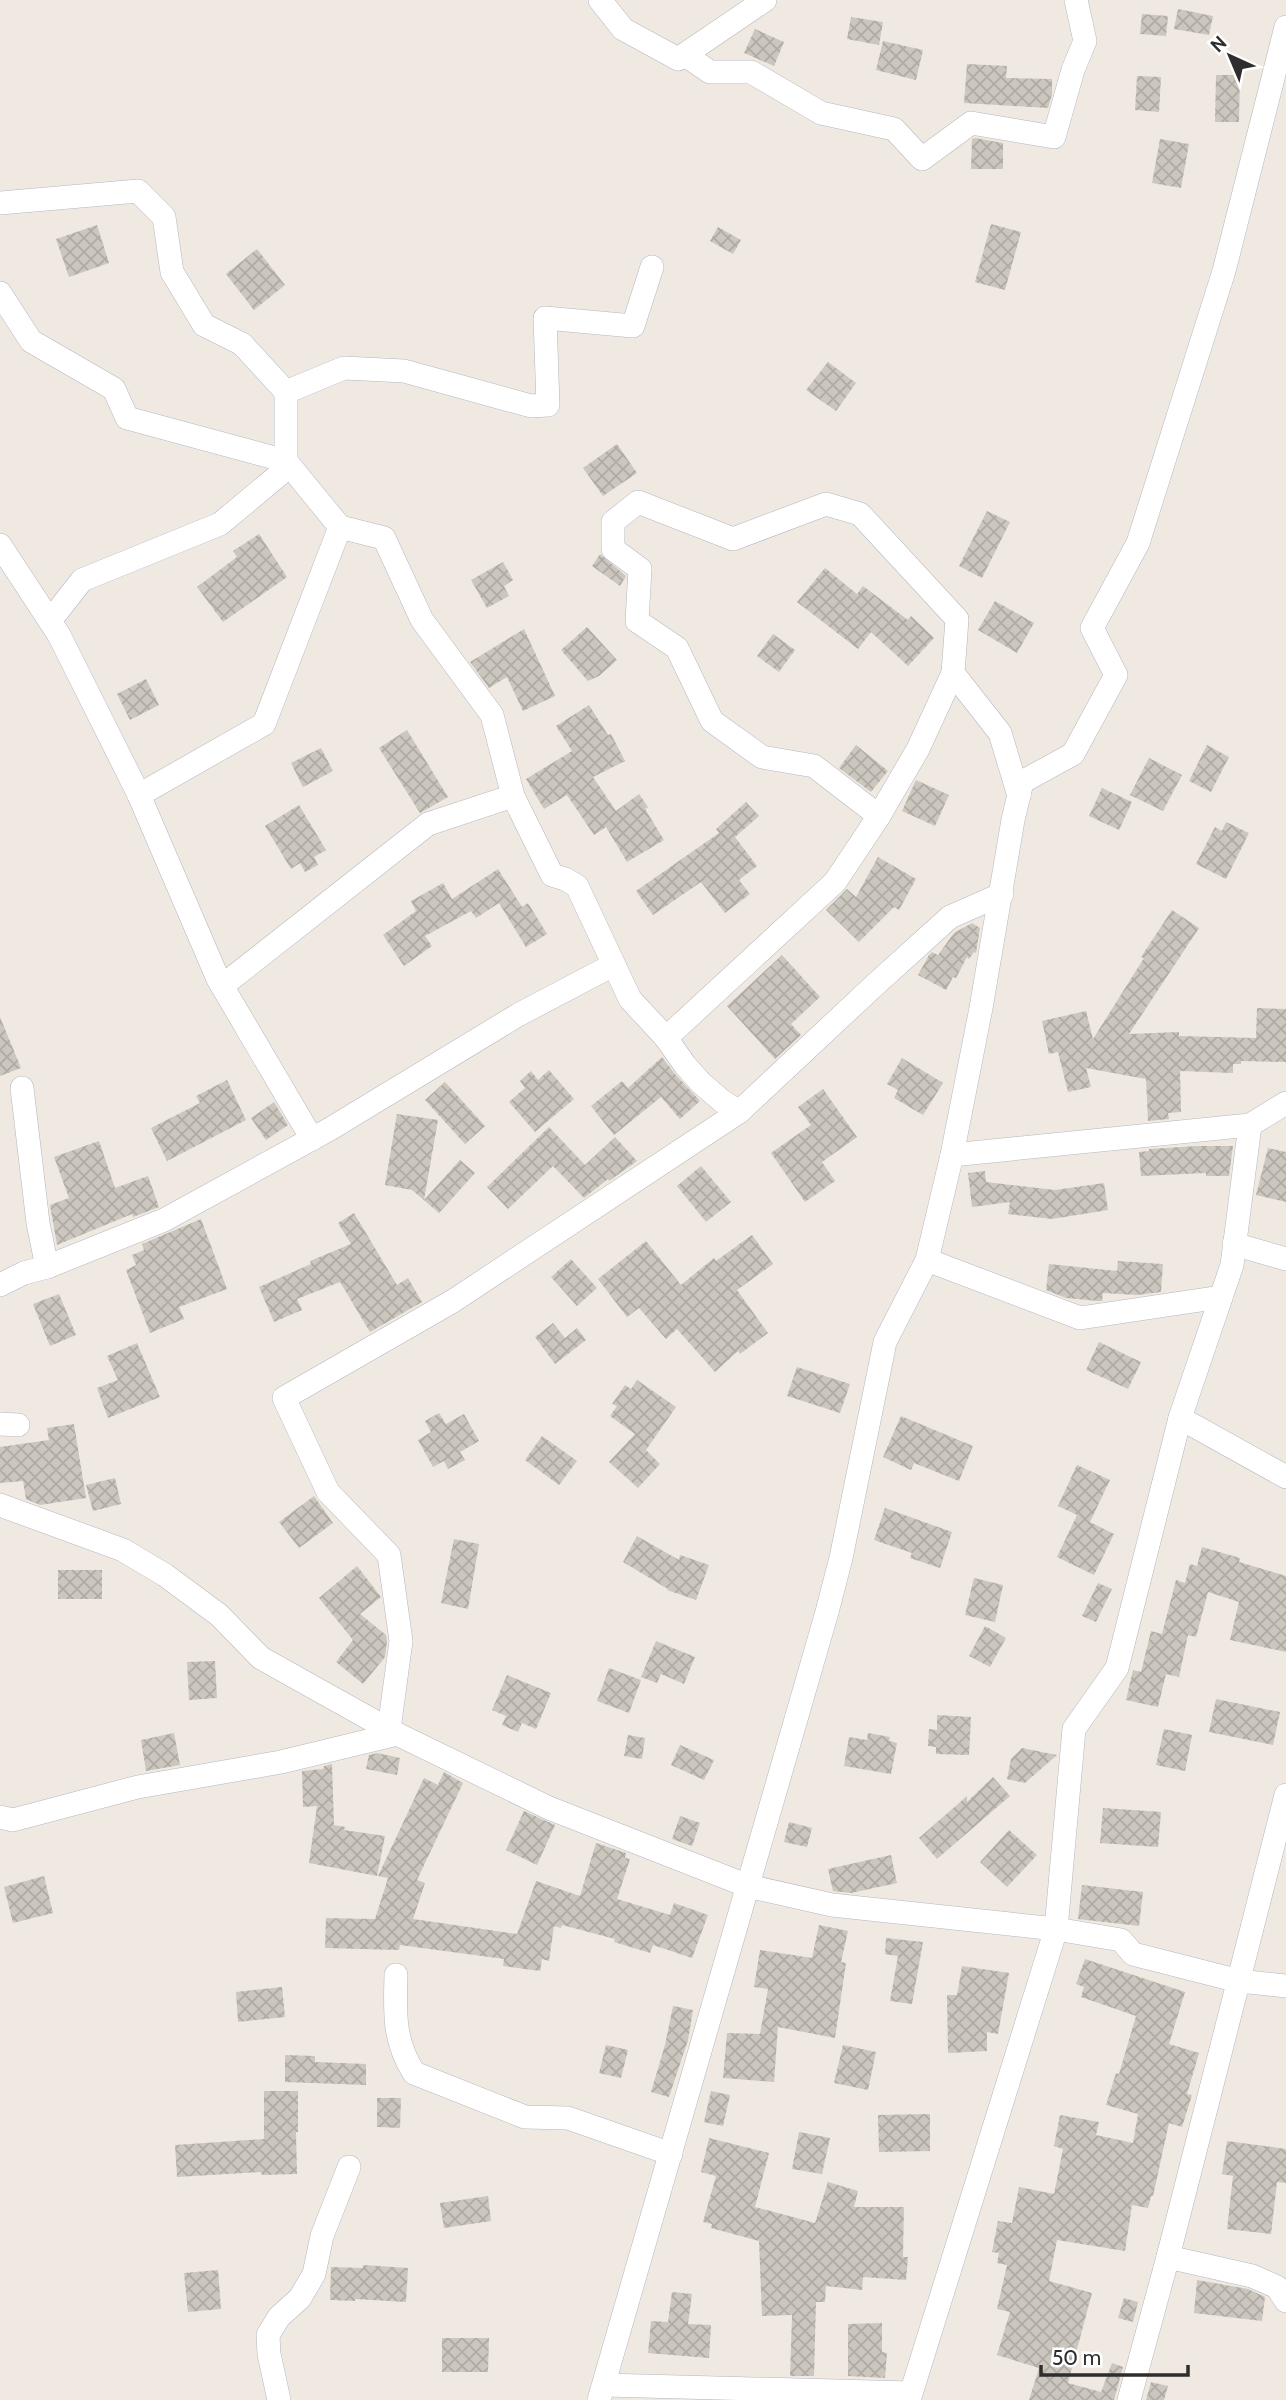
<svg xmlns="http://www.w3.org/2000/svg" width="1286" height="2400" font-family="Cabin,sans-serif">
	<defs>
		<pattern id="building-cross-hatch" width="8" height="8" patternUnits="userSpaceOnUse" patternTransform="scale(1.75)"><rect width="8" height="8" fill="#cbc7bf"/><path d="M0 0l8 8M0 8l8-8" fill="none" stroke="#afaba4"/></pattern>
	</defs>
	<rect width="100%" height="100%" fill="#efe9e1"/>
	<g fill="url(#building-cross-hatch)">
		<polygon points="1178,9 1213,16 1209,35 1174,29"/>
		<polygon points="1142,14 1168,16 1166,36 1140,34"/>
		<polygon points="851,17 883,22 879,45 847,39"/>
		<polygon points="755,29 784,42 774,66 744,53"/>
		<polygon points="883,41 923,50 916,80 876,70"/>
		<polygon points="967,64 1007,66 1006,78 1052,79 1052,94 1048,108 964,103"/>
		<polygon points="1216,75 1240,75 1239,122 1215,122"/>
		<polygon points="1137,76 1161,77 1159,112 1135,110"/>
		<polygon points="975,138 1003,143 1003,169 971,169 972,139"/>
		<polygon points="1160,139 1189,144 1181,188 1152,183"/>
		<polygon points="991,224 1021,232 1005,290 975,282"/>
		<polygon points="97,225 109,263 69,277 56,239"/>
		<polygon points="718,227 741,240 733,254 710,241"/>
		<polygon points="257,249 285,285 254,310 226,274"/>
		<polygon points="828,362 856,383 836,411 806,390"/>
		<polygon points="617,444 637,473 603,496 583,468"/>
		<polygon points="987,511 1010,522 982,578 959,566"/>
		<polygon points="259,534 287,577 223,622 197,587 237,557 233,551"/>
		<polygon points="600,554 626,576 620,586 592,566"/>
		<polygon points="503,562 513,580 504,586 509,596 487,608 471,580"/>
		<polygon points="825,568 857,594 863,586 908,620 911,616 934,638 908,666 871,632 858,649 797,602"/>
		<polygon points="995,601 1034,623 1017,653 978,630"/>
		<polygon points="587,627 617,660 599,676 588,681 561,650"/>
		<polygon points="524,629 555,696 523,711 507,677 489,688 470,662"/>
		<polygon points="773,634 795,650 779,672 757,656"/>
		<polygon points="146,679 159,705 130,720 117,694"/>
		<polygon points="589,705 608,735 611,734 625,761 593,777 616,811 639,794 648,807 645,809 664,840 627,862 606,827 594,835 567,795 544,809 526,779 572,751 556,726"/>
		<polygon points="407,730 448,797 420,813 379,748"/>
		<polygon points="856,745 888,771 871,792 839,768"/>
		<polygon points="1207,745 1229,757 1211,792 1189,781"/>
		<polygon points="321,748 333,771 303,787 291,763"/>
		<polygon points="1149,758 1182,775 1163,811 1130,795"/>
		<polygon points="916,780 949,795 935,826 902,811"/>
		<polygon points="1102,788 1132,802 1119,830 1089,816"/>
		<polygon points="746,802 759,816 735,837 757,866 739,880 750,894 725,913 701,882 653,915 636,891 719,833 716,829"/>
		<polygon points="299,805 326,850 314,857 318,865 305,872 300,863 291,869 265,826"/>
		<polygon points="1226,822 1249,833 1226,879 1196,864 1215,827 1222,831"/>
		<polygon points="878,857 916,879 899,910 894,907 859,942 826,910 847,889 856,897"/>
		<polygon points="498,869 522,907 528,903 547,934 526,947 499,903 476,918 471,911 425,936 432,946 404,966 383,935 416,911 411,901 443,883 452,899"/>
		<polygon points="1172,910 1199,928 1129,1034 1179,1032 1179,1036 1256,1038 1257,1008 1286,1009 1286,1062 1241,1061 1241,1064 1233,1064 1233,1073 1180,1071 1181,1112 1168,1113 1169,1119 1148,1121 1146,1079 1086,1068 1091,1087 1068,1092 1058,1052 1049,1054 1042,1021 1086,1011 1093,1039 1144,958 1141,957"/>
		<polygon points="972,923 980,928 976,953 974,952 969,959 967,957 956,978 953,977 946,990 918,975 929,955 932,952 938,955 954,933"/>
		<polygon points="782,955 820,997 791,1024 801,1035 775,1059 727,1006"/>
		<polygon points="0,1017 21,1068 0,1076"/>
		<polygon points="662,1057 675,1074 700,1101 680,1119 661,1097 614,1135 591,1106 622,1081 628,1088"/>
		<polygon points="902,1058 943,1083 923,1115 894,1098 898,1090 887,1084"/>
		<polygon points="549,1070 574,1099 535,1132 509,1102 525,1088 520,1081 531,1071 538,1080"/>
		<polygon points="227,1080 246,1120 167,1161 151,1128 200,1103 196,1096"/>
		<polygon points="445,1082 485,1126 465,1144 425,1100"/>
		<polygon points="823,1089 857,1137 822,1162 835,1181 805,1202 771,1153 811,1125 798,1107"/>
		<polygon points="274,1102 288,1125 266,1140 251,1118"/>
		<polygon points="397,1114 438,1120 424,1200 460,1160 475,1173 439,1213 412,1190 385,1185"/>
		<polygon points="549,1127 585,1165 615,1137 637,1161 609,1181 608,1179 584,1198 553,1166 508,1209 487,1187"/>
		<polygon points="99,1141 115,1188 148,1176 159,1207 133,1217 132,1214 57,1245 50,1205 69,1198 54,1157"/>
		<polygon points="1197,1146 1233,1146 1229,1176 1206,1176 1206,1173 1141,1176 1139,1152 1149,1151 1149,1149"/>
		<polygon points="1268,1148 1286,1152 1286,1202 1256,1195"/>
		<polygon points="701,1166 731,1202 706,1222 677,1186"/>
		<polygon points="985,1171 986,1182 1055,1190 1104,1183 1108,1210 1052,1219 1008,1214 1010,1202 972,1207 968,1173"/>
		<polygon points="354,1213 397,1285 408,1278 422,1302 370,1332 340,1282 297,1299 302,1310 274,1322 259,1287 311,1264 310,1261 351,1244 338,1223"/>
		<polygon points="201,1219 227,1289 179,1307 184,1319 150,1333 126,1270 136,1265 132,1255 144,1250 142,1244"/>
		<polygon points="752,1235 773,1264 737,1290 768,1333 740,1354 738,1351 715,1372 677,1329 666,1339 639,1308 627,1317 598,1279 646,1241 681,1285 714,1258 716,1261"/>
		<polygon points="571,1259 597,1288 577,1306 551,1277"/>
		<polygon points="1118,1261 1163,1264 1161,1292 1137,1295 1103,1293 1102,1301 1098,1301 1066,1298 1046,1290 1049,1264 1117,1271"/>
		<polygon points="59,1294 76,1335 50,1346 33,1304"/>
		<polygon points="553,1323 565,1338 577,1328 586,1340 555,1364 535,1337"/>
		<polygon points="1099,1342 1141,1362 1128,1389 1086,1370"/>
		<polygon points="137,1343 160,1397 108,1418 97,1388 118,1380 107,1356"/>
		<polygon points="797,1367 850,1384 840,1413 787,1396"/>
		<polygon points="637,1380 676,1407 646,1450 660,1464 638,1488 609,1462 635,1434 610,1416 617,1406 612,1404 625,1385 631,1389"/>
		<polygon points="439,1413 446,1424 464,1414 479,1441 460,1452 465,1460 448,1469 444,1461 433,1467 418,1440 431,1432 425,1421"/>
		<polygon points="901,1416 973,1446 959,1481 914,1463 911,1470 883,1457"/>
		<polygon points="74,1424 86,1498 40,1505 26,1499 23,1481 0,1483 0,1447 49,1440 47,1428"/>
		<polygon points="542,1436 577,1461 559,1485 525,1460"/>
		<polygon points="1077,1465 1110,1480 1090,1522 1114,1534 1094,1575 1057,1557 1077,1515 1058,1506"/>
		<polygon points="115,1478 121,1504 93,1511 86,1485"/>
		<polygon points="314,1496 333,1523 299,1548 279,1522"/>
		<polygon points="885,1508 952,1532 940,1568 910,1558 912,1553 874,1540"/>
		<polygon points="637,1536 679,1560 680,1555 709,1565 696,1600 667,1590 668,1589 623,1562"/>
		<polygon points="454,1539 479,1544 468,1609 441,1603"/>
		<polygon points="1202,1547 1240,1558 1239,1562 1286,1576 1286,1652 1230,1640 1239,1602 1208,1592 1196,1637 1188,1635 1179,1677 1166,1674 1158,1707 1126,1700 1133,1670 1141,1672 1151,1631 1162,1634 1176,1580 1185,1583 1190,1564 1197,1566"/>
		<polygon points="357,1566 381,1597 360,1614 386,1635 387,1641 385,1657 363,1684 336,1662 353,1640 319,1598"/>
		<rect x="58" y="1570" width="44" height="29"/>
		<polygon points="974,1578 1003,1585 995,1622 965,1615"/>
		<polygon points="1098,1583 1112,1589 1096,1622 1082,1616"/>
		<polygon points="985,1626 1006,1638 990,1667 969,1656"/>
		<polygon points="656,1641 695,1657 684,1684 661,1674 657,1683 641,1677"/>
		<polygon points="215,1661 217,1698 189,1700 187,1662"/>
		<polygon points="609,1668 641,1680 629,1713 597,1701"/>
		<polygon points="507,1675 551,1693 536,1729 522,1723 518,1732 502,1725 506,1716 492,1710"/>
		<polygon points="1216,1699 1280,1712 1273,1745 1209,1732"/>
		<polygon points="937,1715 971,1717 969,1755 936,1754 936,1747 928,1746 929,1729 937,1730"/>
		<polygon points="1164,1729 1192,1735 1185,1771 1156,1765"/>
		<polygon points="174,1733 180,1765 146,1771 141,1740"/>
		<polygon points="868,1733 890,1737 889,1741 897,1743 891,1774 844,1766 849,1737 867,1740"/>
		<polygon points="628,1735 645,1738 642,1759 624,1756"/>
		<polygon points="680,1745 714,1760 704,1780 671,1765"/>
		<polygon points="1022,1748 1057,1755 1025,1783 1007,1779 1011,1759"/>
		<polygon points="377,1753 400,1758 397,1775 366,1769 369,1755"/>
		<polygon points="332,1764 334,1825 345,1827 344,1830 385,1836 377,1876 309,1863 317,1806 303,1807 302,1771 323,1769 324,1766"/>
		<polygon points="444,1772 463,1783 417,1880 425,1883 413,1919 517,1934 536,1881 580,1896 596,1843 626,1853 625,1858 630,1859 617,1899 670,1915 674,1903 708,1915 692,1958 653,1945 650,1953 614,1942 615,1939 562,1925 561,1928 554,1926 549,1961 542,1959 540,1971 503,1966 504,1959 400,1945 399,1950 325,1948 326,1918 375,1919 388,1878 378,1876 424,1778 438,1785"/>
		<polygon points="993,1777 1010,1796 937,1859 919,1838 967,1796 967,1802"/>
		<polygon points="1103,1808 1161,1812 1158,1847 1100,1843"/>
		<polygon points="524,1811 555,1825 537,1865 506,1850"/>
		<polygon points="680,1816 700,1823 692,1846 672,1839"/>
		<polygon points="789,1822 812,1828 807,1847 784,1842"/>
		<polygon points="1009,1830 1037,1855 1007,1887 980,1862"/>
		<polygon points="891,1855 897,1883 851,1893 833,1891 828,1869"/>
		<polygon points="44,1876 53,1913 13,1923 4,1887"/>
		<polygon points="1082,1885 1143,1892 1139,1926 1078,1919"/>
		<polygon points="819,1925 848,1931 841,1962 846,1963 835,2038 778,2027 774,2082 723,2078 727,2033 760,2034 768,1989 754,1987 760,1950 812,1958"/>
		<polygon points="886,1938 923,1942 912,2004 890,2001 898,1956 885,1954"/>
		<polygon points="1085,1959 1185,1992 1169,2044 1199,2053 1187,2094 1192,2095 1182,2127 1169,2123 1153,2196 1151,2196 1148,2208 1132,2205 1125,2251 1057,2240 1049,2281 1092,2293 1068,2383 1101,2392 1112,2363 1123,2367 1114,2400 1029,2400 1039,2368 997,2355 1010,2312 997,2309 1007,2265 997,2263 999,2253 992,2252 998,2221 1012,2223 1019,2187 1054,2194 1063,2149 1054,2146 1060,2115 1099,2122 1096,2135 1133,2143 1138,2114 1106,2105 1116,2073 1119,2074 1136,2016 1081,1997 1084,1987 1076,1984"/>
		<polygon points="962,1966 1009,1973 998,2034 987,2032 987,2051 948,2053 947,1995 957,1995"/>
		<polygon points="282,1987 285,2017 238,2022 236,1992"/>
		<polygon points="673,2006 693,2010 688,2040 669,2097 651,2092 665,2045"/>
		<polygon points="606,2045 628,2050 621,2078 599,2073"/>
		<polygon points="843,2045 876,2052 868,2090 834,2083"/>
		<polygon points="285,2055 315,2056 315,2062 366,2064 366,2085 285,2082"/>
		<polygon points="264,2091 298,2091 298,2132 296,2132 297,2174 262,2175 261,2172 177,2177 175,2145 264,2139"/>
		<polygon points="711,2091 730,2095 723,2126 704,2122"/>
		<polygon points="377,2098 401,2098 400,2128 377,2127"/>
		<polygon points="930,2114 930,2151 879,2152 878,2115"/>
		<polygon points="799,2132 830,2138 822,2174 792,2169"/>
		<polygon points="709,2138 769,2153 755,2207 815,2223 828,2182 858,2191 854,2207 904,2207 903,2257 908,2257 906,2280 863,2277 862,2290 826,2286 825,2302 816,2302 814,2376 790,2376 792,2315 762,2316 759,2241 711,2228 712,2224 703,2222 716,2176 701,2172"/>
		<polygon points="1227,2141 1286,2149 1286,2183 1277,2182 1271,2234 1227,2229 1233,2176 1222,2174"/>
		<polygon points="488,2196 491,2221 444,2228 440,2203"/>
		<polygon points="363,2265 408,2268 406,2302 355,2299 355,2301 330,2300 331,2267 363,2268"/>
		<polygon points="218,2270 221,2309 188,2312 184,2273"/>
		<polygon points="1197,2280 1248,2289 1265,2297 1262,2321 1194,2313"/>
		<polygon points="672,2292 692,2294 688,2324 711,2325 709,2358 648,2353 651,2321 668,2322"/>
		<polygon points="1124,2298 1138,2302 1133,2322 1118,2318"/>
		<polygon points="882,2323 882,2352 887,2353 885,2378 848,2376 848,2324"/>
		<polygon points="442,2338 489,2338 488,2372 442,2372"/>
		<polygon points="1151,2382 1168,2386 1164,2400 1146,2400"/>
	</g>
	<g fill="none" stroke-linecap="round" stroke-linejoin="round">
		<g stroke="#b4b7c1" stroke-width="24">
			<g id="street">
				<polyline points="600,0 623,29 678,59 765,0"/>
				<polyline points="685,55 710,72 751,72 821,113 894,129 922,159 971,123 1054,137 1073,70 1085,41 1076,0"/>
				<polyline points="0,203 138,191 164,217 172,272 204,325 242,344 286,392"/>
				<polyline points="0,293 31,341 114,389 127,418 286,461 340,527 264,724 139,795"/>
				<polyline points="340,527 384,538 422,620 492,715 513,796 552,875 565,879 577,886 630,999 666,1038 685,1065 701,1083 722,1101 739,1112"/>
				<polyline points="0,545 59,635 139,795 218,979 312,1139"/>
				<polyline points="50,621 82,580 220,524 286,469 286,392 344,368 404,371 531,406 548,405 545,318 633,326 652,267"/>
				<polyline points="879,816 814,766 762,757 712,721 677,648 637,621 640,569 613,549 613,522 638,502 733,539 826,504 860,514 957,619 953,673 1000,733 1019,796"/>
				<polyline points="222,986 428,824 513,796"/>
				<polyline points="666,1038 835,882 879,816 918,749 953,673"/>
				<polyline points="22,1088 38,1223 47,1267"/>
				<polyline points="952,1155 1250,1125 1286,1103"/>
				<polyline points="1234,1244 1286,1259"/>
				<polyline points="927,1260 1080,1318 1221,1297"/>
				<polyline points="0,1285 24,1273 47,1267 164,1220 330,1129 518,1015 613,965"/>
				<polyline points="1180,1418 1286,1477"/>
				<polyline points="0,1424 18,1425"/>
				<polyline points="0,1505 123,1550 165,1575 219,1615 261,1658 397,1734 549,1808 748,1886 832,1905 1056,1929 1121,1940 1133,1954 1239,1981 1286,1986"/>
				<polyline points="389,1729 401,1641 389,1555 328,1492 284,1398 453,1301 739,1112 877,983 950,917 1002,894"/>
				<polyline points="0,1817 13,1820 138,1787 281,1762 397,1734"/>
				<path d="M396,1975C395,2012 393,2040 414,2073L525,2117L568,2118L671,2154"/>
				<polyline points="1168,2257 1252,2276 1277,2287 1286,2301"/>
				<polyline points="604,2385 911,2393"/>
				<polyline points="279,2400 269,2354 268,2335 279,2317 300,2298 314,2274 322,2236 349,2167"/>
				<polyline points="599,2400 827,1612 841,1558 885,1342 927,1260 952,1155 981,1008 1013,820 1022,782 1073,754 1116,675 1092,628 1138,543 1224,271 1286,27"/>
				<polyline points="909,2400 1056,1929 1074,1729 1117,1668 1180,1418 1232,1265 1250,1125"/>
				<polyline points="1129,2400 1168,2257 1286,1795"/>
			</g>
		</g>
		<use href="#street" stroke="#fff" stroke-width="23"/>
	</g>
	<g transform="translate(1230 56) rotate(316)" stroke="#ffffff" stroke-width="5" paint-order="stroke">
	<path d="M0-5L12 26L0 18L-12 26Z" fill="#2e2e2e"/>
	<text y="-10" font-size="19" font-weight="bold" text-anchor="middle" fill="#2e2e2e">N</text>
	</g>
	<path d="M1041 2365v10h147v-10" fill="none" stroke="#2e2e2e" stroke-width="3.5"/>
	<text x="1052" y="2365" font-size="21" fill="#2e2e2e" stroke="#ffffff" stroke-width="5" paint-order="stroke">50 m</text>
</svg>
